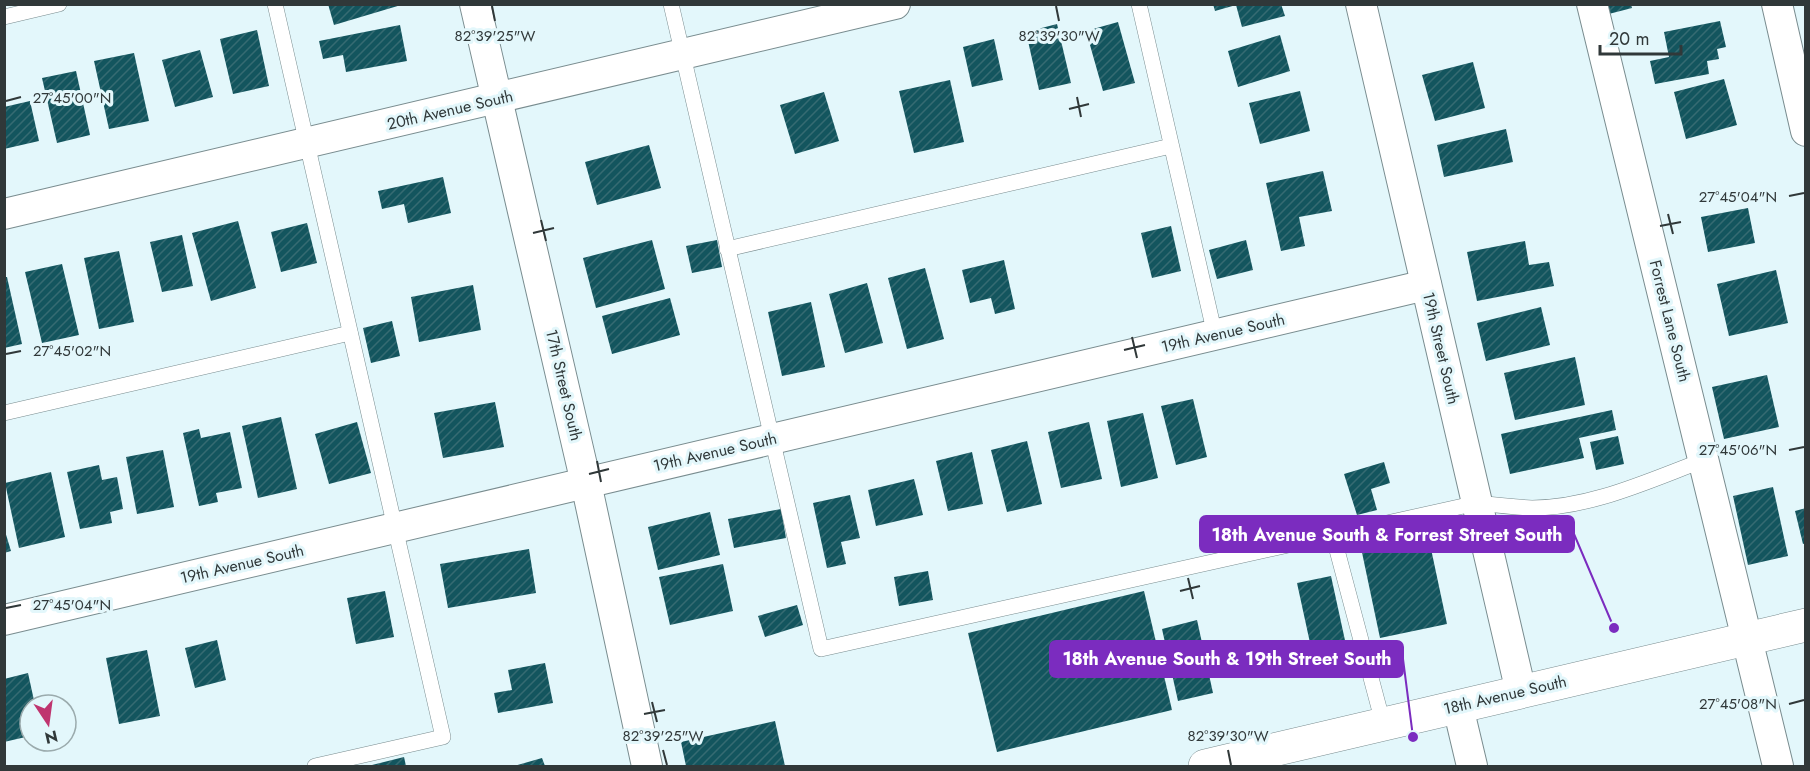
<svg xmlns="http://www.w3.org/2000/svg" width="1810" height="771" font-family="Jost,sans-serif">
	<defs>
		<pattern id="building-hatch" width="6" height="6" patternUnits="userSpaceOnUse" patternTransform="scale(1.5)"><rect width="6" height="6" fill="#13555e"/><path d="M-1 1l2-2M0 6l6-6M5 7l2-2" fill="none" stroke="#366b72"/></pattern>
	</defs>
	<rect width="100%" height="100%" fill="#e3f7fb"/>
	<g fill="url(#building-hatch)">
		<polygon points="328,4 401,4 401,5 334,25"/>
		<polygon points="1213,4 1281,4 1285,16 1242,27 1236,5 1215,11"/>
		<polygon points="1599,4 1631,4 1632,8 1601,16"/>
		<polygon points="1720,21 1726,47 1717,49 1719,59 1707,61 1709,74 1655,84 1650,61 1669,57 1664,32"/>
		<polygon points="1118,22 1135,83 1103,91 1086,31"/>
		<polygon points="1057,24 1071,83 1039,90 1026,32"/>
		<polygon points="400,25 407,61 346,72 343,55 323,59 319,41"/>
		<polygon points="257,30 269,86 233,94 220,39"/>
		<polygon points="1280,35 1290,71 1238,87 1228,51"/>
		<polygon points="994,39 1003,80 972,87 963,47"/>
		<polygon points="200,50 213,97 175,107 162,60"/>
		<polygon points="134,53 149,121 109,129 94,61"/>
		<polygon points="1473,62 1485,108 1435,121 1422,75"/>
		<polygon points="76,71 90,135 57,143 42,78"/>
		<polygon points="1724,79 1737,125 1686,139 1674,92"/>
		<polygon points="950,80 964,142 914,153 899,91"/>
		<polygon points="1300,91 1310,131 1260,144 1249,103"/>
		<polygon points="824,92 839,141 795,154 780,105"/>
		<polygon points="30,101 39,141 4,149 4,107"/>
		<polygon points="1506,129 1513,162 1444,177 1437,145"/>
		<polygon points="649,145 661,188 597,205 585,162"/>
		<polygon points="1323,171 1332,211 1299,217 1305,246 1281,251 1266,183"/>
		<polygon points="443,177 451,213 408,223 404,204 382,209 378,191"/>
		<polygon points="1748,208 1755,243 1708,252 1701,217"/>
		<polygon points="238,221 256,288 211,301 192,233"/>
		<polygon points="307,223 317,263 281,272 271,232"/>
		<polygon points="1171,226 1181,271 1152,278 1141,233"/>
		<polygon points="182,235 193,286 162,292 150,242"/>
		<polygon points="652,240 665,289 596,308 583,258"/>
		<polygon points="717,240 722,267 692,273 686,246"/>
		<polygon points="1246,240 1253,270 1217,279 1209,250"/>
		<polygon points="1525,241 1529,265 1549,262 1554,286 1477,301 1467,252"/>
		<polygon points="119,251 134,322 99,329 84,258"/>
		<polygon points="1004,260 1015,309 995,314 991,298 970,303 962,270"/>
		<polygon points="62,264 79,335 42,343 25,272"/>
		<polygon points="925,268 944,339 907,349 888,278"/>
		<polygon points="1776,270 1788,323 1729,336 1717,284"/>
		<polygon points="4,277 7,277 22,344 4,348"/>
		<polygon points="867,283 883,343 845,353 829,294"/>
		<polygon points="473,285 481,330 419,342 411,297"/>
		<polygon points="670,298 680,335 612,354 602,316"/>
		<polygon points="811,302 825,367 782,376 768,312"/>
		<polygon points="1541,307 1550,345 1486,361 1477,323"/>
		<polygon points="392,321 400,356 371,363 363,328"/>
		<polygon points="1575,357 1585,405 1515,420 1504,373"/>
		<polygon points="1767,375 1779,427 1724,439 1712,387"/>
		<polygon points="1193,399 1207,457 1176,465 1161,406"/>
		<polygon points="495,402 504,447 443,458 434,413"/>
		<polygon points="1612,410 1616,430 1579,438 1584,458 1510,474 1501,434"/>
		<polygon points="1143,413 1158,478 1121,487 1107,421"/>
		<polygon points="281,417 297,489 258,498 242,426"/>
		<polygon points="357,422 371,473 329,484 315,434"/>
		<polygon points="1089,422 1102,479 1061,488 1048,432"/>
		<polygon points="199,429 201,438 230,432 242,488 216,493 218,502 199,506 183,433"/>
		<polygon points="1618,436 1624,464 1596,470 1590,442"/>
		<polygon points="1027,441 1042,504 1007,512 991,450"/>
		<polygon points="163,450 174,507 137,514 126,457"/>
		<polygon points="972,452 983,504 948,511 936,461"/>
		<polygon points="1384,462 1390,483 1371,489 1377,510 1357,515 1344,474"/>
		<polygon points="99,465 102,480 117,477 123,509 110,512 112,523 80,529 67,472"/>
		<polygon points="51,472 65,537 19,548 5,483"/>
		<polygon points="914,479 923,515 876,526 868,490"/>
		<polygon points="1773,487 1788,556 1748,565 1733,496"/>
		<polygon points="850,495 860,538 841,542 846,564 827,568 813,503"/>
		<polygon points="1806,508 1806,543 1803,544 1795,511"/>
		<polygon points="781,509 786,538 734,548 728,519"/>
		<polygon points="710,512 720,555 658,570 648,527"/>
		<polygon points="4,528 11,551 4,553"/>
		<polygon points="1427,530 1447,624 1380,638 1360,543"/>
		<polygon points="529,549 536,593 448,608 440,564"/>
		<polygon points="723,564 733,611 670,625 659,577"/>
		<polygon points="928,571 933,600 899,606 894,577"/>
		<polygon points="1331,576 1351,668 1317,675 1297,583"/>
		<polygon points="385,591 394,637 356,644 347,598"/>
		<polygon points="1144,591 1172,710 997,752 968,633"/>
		<polygon points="797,605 803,625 765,637 758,616"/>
		<polygon points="1197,620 1213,693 1178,701 1162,629"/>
		<polygon points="217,640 226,680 195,688 185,648"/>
		<polygon points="147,650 160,716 119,724 106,658"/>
		<polygon points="545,663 553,703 498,713 494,693 512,690 508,670"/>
		<polygon points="28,673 35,705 30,705 30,736 4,742 4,679"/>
		<polygon points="775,721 785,766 686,766 681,742"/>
		<polygon points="404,757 406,766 368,766"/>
		<polygon points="542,758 545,766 514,766"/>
	</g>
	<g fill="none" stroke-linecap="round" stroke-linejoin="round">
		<g stroke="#798c8f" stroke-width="16">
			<g id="lane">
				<polyline points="275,4 443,737 315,766"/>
				<path d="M671,4L821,649L1477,503C1495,505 1514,507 1532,508C1591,508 1650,480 1704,460"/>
				<polyline points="1139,4 1215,335"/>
				<polyline points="4,17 59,4"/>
				<polyline points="727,249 1171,146"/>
				<polyline points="4,413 350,333"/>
				<polyline points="1333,535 1383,723"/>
			</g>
		</g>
		<g stroke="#798c8f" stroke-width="32">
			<g id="street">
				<polyline points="475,4 586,483 647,766"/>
				<polyline points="1361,4 1521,692"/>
				<polyline points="1592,4 1778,766"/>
				<polyline points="1777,4 1806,131"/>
				<polyline points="4,214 895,4"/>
				<polyline points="4,620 1426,285"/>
				<polyline points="1458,707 1472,766"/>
			</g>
		</g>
		<g stroke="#798c8f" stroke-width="34">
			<polyline id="secondary" points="1205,766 1806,625"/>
		</g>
		<use href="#lane" stroke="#fff" stroke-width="15"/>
		<use href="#street" stroke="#fff" stroke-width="30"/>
		<use href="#secondary" stroke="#fff" stroke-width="33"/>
	</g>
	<path fill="none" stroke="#303839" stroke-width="2" d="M492,6L495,21M1056,6L1059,21M1077,97L1081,117M6,101L21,97M1069,109L1089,104M1789,196L1804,193M1668,214L1673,234M541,220L546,241M1660,226L1681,222M533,233L554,228M1132,337L1137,358M1124,350L1145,345M6,354L21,351M1789,450L1804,447M597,461L601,482M589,474L609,469M1188,578L1193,599M1180,591L1200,586M6,608L21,605M652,702L657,722M1789,704L1804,700M644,714L665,710M663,750L667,765M1228,750L1231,765"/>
	<g text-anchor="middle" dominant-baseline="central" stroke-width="6" stroke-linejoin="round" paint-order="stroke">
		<g font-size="16" fill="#303839" stroke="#e3f7fb">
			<text transform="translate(450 110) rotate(-13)">20th Avenue South</text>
			<text transform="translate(1670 321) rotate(76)">Forrest Lane South</text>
			<text transform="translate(1223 333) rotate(-13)">19th Avenue South</text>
			<text transform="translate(1441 348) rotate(77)">19th Street South</text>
			<text transform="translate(564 385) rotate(77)">17th Street South</text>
			<text transform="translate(715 452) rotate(-13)">19th Avenue South</text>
			<text transform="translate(242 564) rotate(-13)">19th Avenue South</text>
			<text transform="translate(1505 695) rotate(-13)">18th Avenue South</text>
		</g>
	</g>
	<g font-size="15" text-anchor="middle" fill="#303839" stroke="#e3f7fb" stroke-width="6" stroke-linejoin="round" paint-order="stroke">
		<text x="495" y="41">82°39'25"W</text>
		<text x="1059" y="41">82°39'30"W</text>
		<text x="72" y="103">27°45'00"N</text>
		<text x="1738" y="202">27°45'04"N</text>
		<text x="72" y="356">27°45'02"N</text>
		<text x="1738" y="455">27°45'06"N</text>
		<text x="72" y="610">27°45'04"N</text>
		<text x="1738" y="709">27°45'08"N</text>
		<text x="663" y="741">82°39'25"W</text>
		<text x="1228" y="741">82°39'30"W</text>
	</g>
	<path fill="none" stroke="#7b2cbf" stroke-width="2" d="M1614 628L1574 534M1413 737L1403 659"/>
	<g fill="#7b2cbf" stroke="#e3f7fb" stroke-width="2">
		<circle cx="1614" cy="628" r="6"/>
		<circle cx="1413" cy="737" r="6"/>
	</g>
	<g fill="#7b2cbf" stroke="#7b2cbf" stroke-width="2">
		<rect x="1200" y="516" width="374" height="36" rx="6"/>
		<rect x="1050" y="641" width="353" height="36" rx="6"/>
	</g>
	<g font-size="18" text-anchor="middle" font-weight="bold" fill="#fff">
		<text x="1387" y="541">18th Avenue South &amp; Forrest Street South</text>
		<text x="1227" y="665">18th Avenue South &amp; 19th Street South</text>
	</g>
	<rect width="1810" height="771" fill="none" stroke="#303839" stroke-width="12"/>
	<g transform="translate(48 723) rotate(167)"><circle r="28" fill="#e3f7fb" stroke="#9babad" stroke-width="1.5"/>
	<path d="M0-4.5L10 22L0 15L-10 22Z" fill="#bf356f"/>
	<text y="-9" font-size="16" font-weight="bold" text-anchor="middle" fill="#303839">N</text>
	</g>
	<path d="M1600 45v9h81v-9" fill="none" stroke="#303839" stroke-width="3"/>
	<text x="1609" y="45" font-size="18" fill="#303839" stroke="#e3f7fb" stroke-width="4.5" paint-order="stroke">20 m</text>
</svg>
